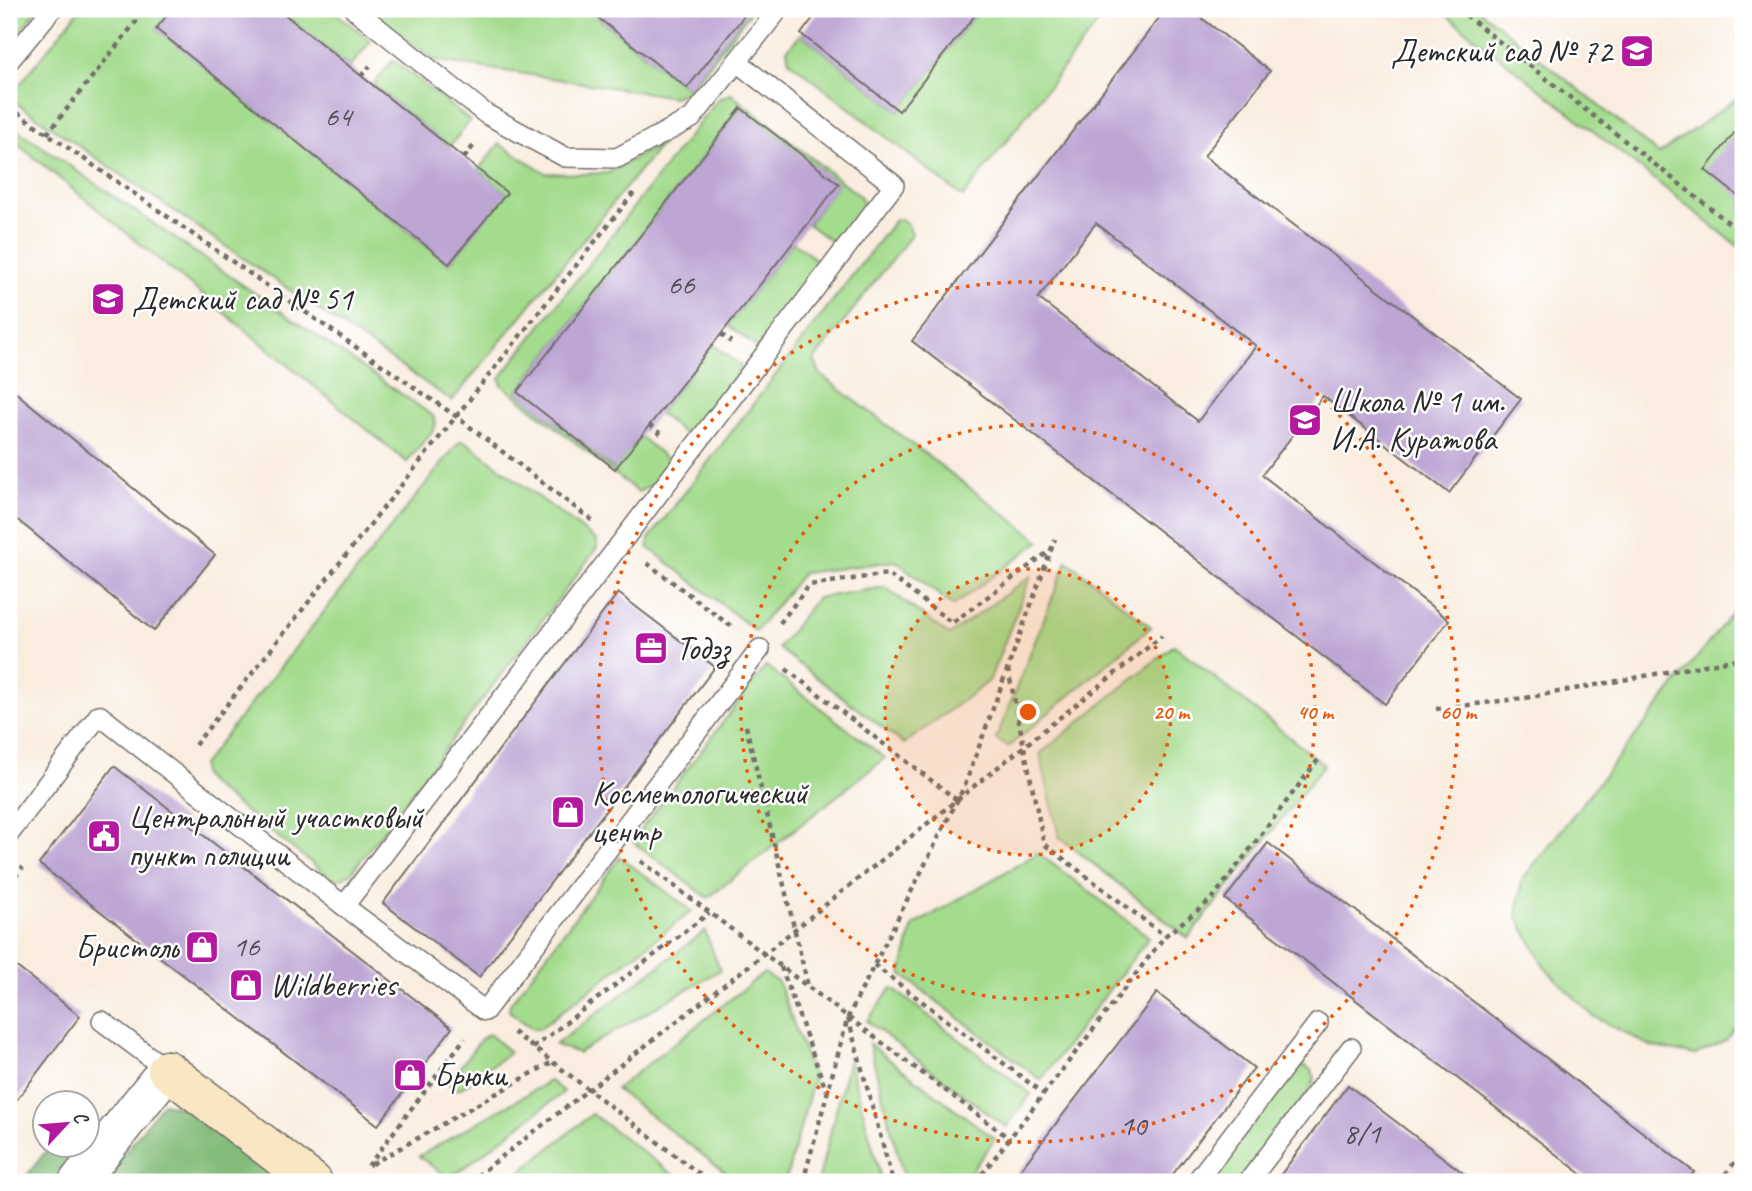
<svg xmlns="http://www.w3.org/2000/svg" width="1752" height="1191" font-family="Caveat,sans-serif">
	<rect width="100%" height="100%" fill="#fff"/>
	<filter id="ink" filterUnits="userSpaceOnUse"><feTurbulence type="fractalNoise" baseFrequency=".0143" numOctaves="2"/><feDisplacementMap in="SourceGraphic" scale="14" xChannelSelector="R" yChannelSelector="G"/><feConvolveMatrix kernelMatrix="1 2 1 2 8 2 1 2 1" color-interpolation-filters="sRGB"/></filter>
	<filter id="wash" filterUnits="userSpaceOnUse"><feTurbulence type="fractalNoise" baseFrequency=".00686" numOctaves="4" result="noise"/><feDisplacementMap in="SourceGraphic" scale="28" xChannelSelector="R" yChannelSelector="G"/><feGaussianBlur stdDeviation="1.57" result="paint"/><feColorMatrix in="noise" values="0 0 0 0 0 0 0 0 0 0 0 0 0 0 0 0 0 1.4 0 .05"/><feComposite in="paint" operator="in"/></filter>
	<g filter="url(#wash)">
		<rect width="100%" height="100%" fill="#faeddf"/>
		<g fill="#a4dc8e" stroke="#68845c" stroke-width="2">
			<polygon points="9,9 38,9 9,45"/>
			<polygon points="80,9 172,9 157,29 449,264 506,193 478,170 499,144 546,173 580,174 608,173 662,143 452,401 9,98"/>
			<polygon points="278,9 331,9 371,41 350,67"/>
			<polygon points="368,9 587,9 687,88 747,13 742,9 753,9 689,91 674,97 434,60"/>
			<polygon points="980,9 1109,9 963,197 789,61 787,50 801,34 899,111"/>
			<polygon points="1439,9 1478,9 1659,154 1743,94 1743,250"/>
			<polygon points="393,60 470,121 449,147 373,85"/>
			<polygon points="731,94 861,197 864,206 835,244 808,224 838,184 741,108 517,392 614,469 640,437 670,461 652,485 638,492 502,385 500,378 718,99"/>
			<polygon points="9,128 16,129 433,416 436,424 434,429 407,462 9,137"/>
			<polygon points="901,219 907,224 912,234 814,360 821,375 1040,541 953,606 896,561 803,573 756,631 648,547 649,539 895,220"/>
			<polygon points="793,242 822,264 758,348 728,325"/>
			<polygon points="713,344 742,367 688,437 659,413"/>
			<polygon points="460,441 466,442 597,541 597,548 351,873 342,878 332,879 211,785 202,775 202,765"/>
			<polygon points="1067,561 1151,627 1008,747 996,739"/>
			<polygon points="1031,576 989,681 904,744 778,648 817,598 885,587 949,635"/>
			<polygon points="1743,599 1743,1019 1726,1041 1695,1055 1650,1046 1593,1016 1545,968 1517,916 1522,880"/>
			<polygon points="1174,645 1324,765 1188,938 1059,837 1040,754"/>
			<polygon points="766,666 885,758 708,898 632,841"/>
			<polygon points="1038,853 1149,937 1041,1080 901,974 913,926"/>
			<polygon points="620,857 692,911 539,1029 533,1029 509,1011 510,1004"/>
			<polygon points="705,931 720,970 578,1053 555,1045"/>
			<polygon points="764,973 778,982 814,1078 785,1182 738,1182 616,1089"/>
			<polygon points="892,988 1031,1094 1006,1127 867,1021"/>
			<polygon points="489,1034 510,1052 460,1089 453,1089 448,1083 481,1039"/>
			<polygon points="869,1044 995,1139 963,1182 905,1182"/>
			<polygon points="849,1059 882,1182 818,1182"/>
			<polygon points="1305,1066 1312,1071 1315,1078 1311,1088 1239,1182 1208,1182 1292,1073 1297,1067"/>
			<polygon points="550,1081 564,1092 449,1179 419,1156"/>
			<polygon points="592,1114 683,1182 508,1182"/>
		</g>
		<g fill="#83bc79" stroke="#577452" stroke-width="2">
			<polygon points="163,1103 194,1110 286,1182 102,1182"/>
			<polygon points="50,1146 84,1146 55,1182 22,1182"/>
		</g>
		<g id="blocks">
			<g fill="#bda5d4" fill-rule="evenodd">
				<polygon points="172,9 278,9 507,193 449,264 156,29"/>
				<polygon points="587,9 742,9 747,12 687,88"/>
				<polygon points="820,9 980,9 899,111 801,34"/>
				<path d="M1166,9H1190L1270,71L1204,156L1521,399L1449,493L1323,396L1262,475L1449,620L1385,704L912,341ZM1096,223L1256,346L1198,421L1038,298Z"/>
				<polygon points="741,108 839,184 615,469 517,392"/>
				<polygon points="1743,122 1743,197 1742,199 1705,170"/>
				<polygon points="9,387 215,555 154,631 9,513"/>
				<polygon points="618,593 715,667 479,977 383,903"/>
				<polygon points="114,766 452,1028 378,1125 39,864"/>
				<polygon points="1268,843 1694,1172 1687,1182 1592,1182 1225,899"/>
				<polygon points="9,961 80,1016 9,1110"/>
				<polygon points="1157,993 1254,1068 1167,1182 1011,1182"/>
				<polygon points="1348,1085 1475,1182 1277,1182 1276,1181"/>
			</g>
		</g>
	</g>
	<g filter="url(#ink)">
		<use href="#blocks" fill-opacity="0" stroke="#736f6a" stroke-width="2"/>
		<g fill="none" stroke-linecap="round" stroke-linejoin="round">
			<g stroke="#736f6a" stroke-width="22">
				<g id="lane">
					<polyline points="354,9 486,114 565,157 617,158 692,118 779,9"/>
					<polyline points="9,61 52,9"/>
					<polyline points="9,834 99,715 344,906 894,185 737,62"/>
					<polyline points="344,906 485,1011 760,649"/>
					<polyline points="102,1021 167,1070"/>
					<polyline points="1196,1182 1318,1023"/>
					<polyline points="1248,1182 1351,1048"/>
				</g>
			</g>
			<g stroke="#736f6a" stroke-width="41">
				<polyline id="street" points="78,1182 167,1070"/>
			</g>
			<g stroke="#736f6a" stroke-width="41">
				<polyline id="secondary" points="167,1070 313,1182"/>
			</g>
			<g stroke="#736f6a" stroke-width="4.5" stroke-dasharray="5 5" stroke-linecap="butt">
				<polyline points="1458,9 1743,234"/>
				<polyline points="361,76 370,66"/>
				<polyline points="9,107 457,417 593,521"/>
				<polyline points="47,134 146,9"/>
				<polyline points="464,158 474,145"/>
				<polyline points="721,334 731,342"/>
				<polyline points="649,425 662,435"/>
				<polyline points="647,563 732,627"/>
				<polyline points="780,623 809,585 888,574 952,623 1051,550"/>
				<polyline points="786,669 957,800"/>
				<polyline points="1008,669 1044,844 1165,936"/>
				<polyline points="1436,709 1525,698 1743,658"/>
				<polyline points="746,726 808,986"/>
				<polyline points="195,745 636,190"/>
				<polyline points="641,861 1010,1139"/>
				<polyline points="9,885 23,867"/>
				<polyline points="874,965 1044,1094"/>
				<polyline points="781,967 826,1090"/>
				<polyline points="848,1018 893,1182"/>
				<polyline points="513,1032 710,1182"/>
				<polyline points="533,1048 709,913"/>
				<polyline points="372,1164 552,1062"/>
				<polyline points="368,1166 465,1038"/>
				<polyline points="140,1174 150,1182"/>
				<polyline points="469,1182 764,954 1162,636"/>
				<polyline points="803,1182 848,1017 965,785 1055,539"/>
				<polyline points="976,1182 1165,936 1212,899 1318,760"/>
				<polyline points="1719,1182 1743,1152"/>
			</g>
			<use href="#lane" stroke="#fff" stroke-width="19"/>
			<use href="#street" stroke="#fff" stroke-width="38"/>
			<use href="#secondary" stroke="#f9e7c3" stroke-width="38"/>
		</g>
	</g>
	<circle cx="1028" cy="712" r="143" fill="#e8590c" fill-opacity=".12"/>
	<g fill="none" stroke="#e8590c" stroke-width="3.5" stroke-dasharray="3.5 7">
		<circle cx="1028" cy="712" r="143"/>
		<circle cx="1028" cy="712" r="287"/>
		<circle cx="1028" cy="712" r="430"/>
	</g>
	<defs>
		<g id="school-square" transform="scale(1.75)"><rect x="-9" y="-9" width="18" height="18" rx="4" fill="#b5179e" stroke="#fff"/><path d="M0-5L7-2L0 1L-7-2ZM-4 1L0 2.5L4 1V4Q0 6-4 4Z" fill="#fff"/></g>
		<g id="office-square" transform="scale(1.75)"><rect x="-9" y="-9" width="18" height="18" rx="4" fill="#b5179e" stroke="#fff"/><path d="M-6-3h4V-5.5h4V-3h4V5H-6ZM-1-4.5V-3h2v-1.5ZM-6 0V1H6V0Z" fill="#fff"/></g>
		<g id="shop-square" transform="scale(1.75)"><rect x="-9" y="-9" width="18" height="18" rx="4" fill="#b5179e" stroke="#fff"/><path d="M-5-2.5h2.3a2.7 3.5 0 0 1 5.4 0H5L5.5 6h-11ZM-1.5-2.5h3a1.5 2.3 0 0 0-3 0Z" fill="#fff"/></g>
		<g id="civic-square" transform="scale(1.75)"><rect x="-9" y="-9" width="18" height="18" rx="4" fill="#b5179e" stroke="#fff"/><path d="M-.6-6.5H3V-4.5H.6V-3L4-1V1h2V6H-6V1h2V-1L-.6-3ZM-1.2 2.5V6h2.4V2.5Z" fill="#fff"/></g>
	</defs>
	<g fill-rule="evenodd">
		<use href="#school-square" x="1637" y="51"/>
		<use href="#school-square" x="108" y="299"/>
		<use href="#school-square" x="1305" y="420"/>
		<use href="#office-square" x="651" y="648"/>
		<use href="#shop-square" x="568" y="812"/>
		<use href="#civic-square" x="104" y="836"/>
		<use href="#shop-square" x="202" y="947"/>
		<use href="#shop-square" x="246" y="985"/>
		<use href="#shop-square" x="410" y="1075"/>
	</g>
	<g text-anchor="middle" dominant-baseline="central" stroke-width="5" stroke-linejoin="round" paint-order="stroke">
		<g font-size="30" fill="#504a55">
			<text x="338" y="116">64</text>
			<text x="681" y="284">66</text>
			<text x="246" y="946">16</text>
			<text x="1133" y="1125">10</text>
			<text x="1362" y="1133">8/1</text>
		</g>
		<g font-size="33" fill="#2b2b2b" stroke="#fff" text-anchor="start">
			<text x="1612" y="51" text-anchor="end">Детский сад № 72</text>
			<text x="132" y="299">Детский сад № 51</text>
			<text x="1330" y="401">Школа № 1 им.<tspan x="1330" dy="38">И.А. Куратова</tspan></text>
			<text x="676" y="648">Тодэз</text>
			<text x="592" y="793">Косметологический<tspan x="592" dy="38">центр</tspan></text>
			<text x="128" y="817">Центральный участковый<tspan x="128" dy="38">пункт полиции</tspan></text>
			<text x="178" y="947" text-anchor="end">Бристоль</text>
			<text x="270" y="985">Wildberries</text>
			<text x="434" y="1075">Брюки</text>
		</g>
	</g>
	<circle cx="1028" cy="712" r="10" fill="#e8590c" stroke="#fff" stroke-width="3.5"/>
	<g font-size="21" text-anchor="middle" font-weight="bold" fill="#e8590c" stroke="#fff" stroke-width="5" stroke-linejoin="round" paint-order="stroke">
		<text x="1171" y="719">20 m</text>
		<text x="1315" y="719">40 m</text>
		<text x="1458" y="719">60 m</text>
	</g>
	<rect width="1752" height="1191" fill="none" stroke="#fff" stroke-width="35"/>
	<g transform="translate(66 1124) rotate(64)"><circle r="33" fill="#ffffff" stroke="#aaaaaa" stroke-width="2"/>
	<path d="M0-5L12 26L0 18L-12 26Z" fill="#b5179e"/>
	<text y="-10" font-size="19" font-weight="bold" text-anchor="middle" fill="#2b2b2b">С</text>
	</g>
</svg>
